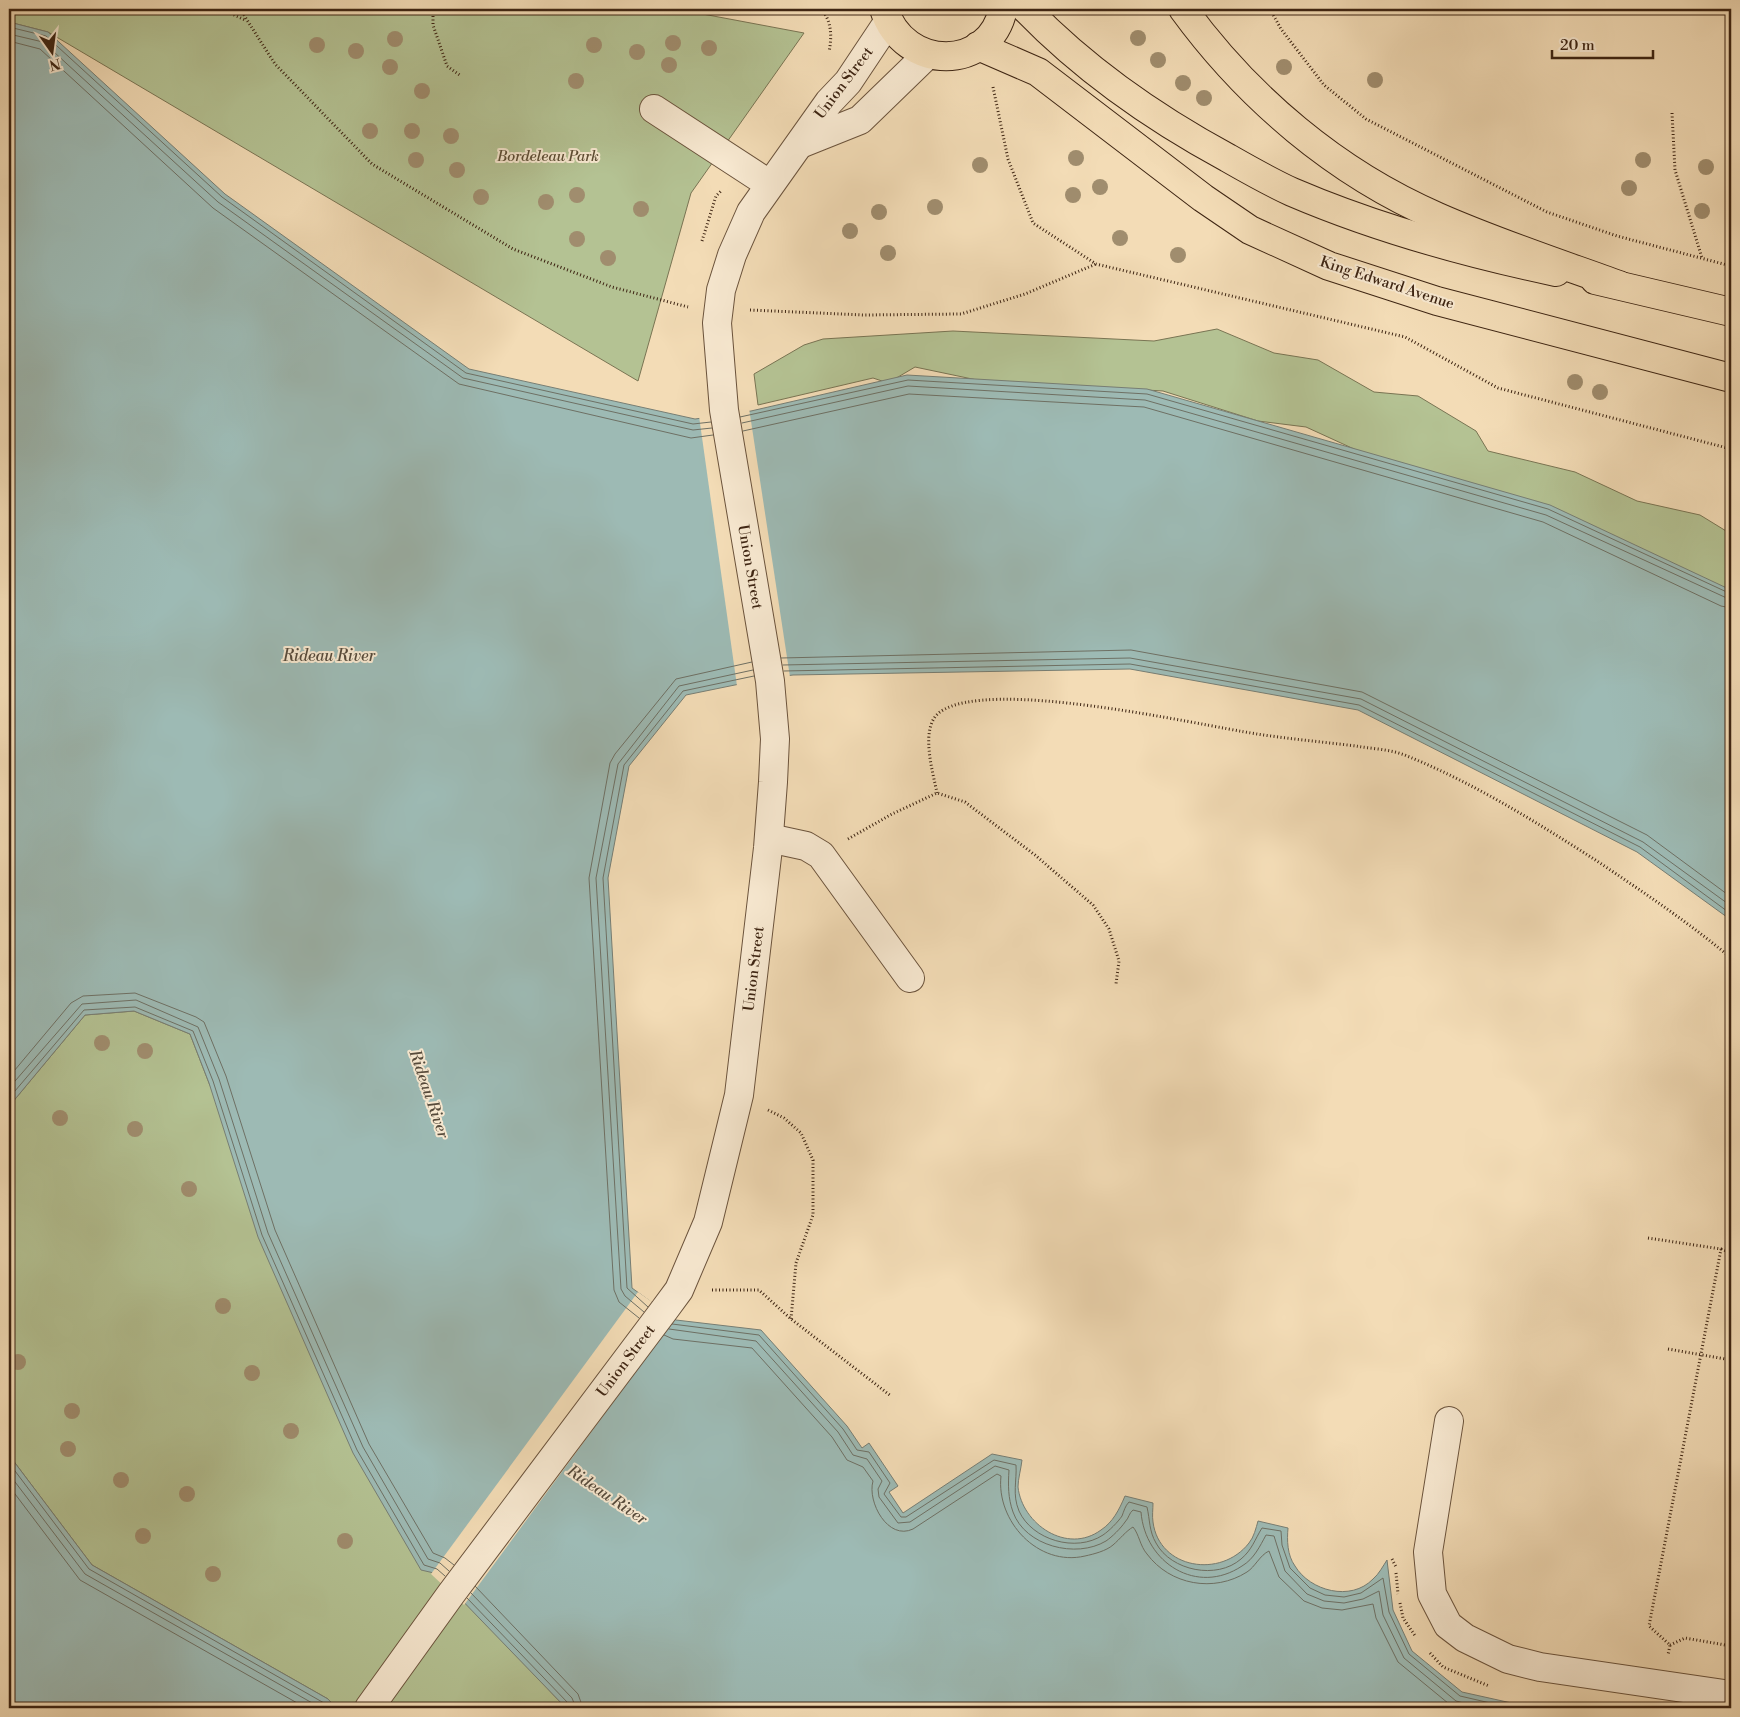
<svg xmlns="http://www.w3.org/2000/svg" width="1740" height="1717" font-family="'Libre Bodoni',serif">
	<rect width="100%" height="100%" fill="#f3dcb6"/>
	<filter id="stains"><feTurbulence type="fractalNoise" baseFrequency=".004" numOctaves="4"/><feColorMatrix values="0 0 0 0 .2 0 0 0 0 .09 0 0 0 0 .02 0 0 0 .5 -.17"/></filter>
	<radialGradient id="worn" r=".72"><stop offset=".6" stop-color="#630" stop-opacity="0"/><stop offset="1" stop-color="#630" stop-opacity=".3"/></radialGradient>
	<g fill="#b4c293" stroke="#797453">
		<polygon points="9,9 676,9 804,33 691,193 638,381 48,32 9,22"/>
		<polygon points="1217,329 1274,353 1318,360 1374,392 1418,396 1476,431 1488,451 1575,472 1637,501 1700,515 1731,534 1731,597 1450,493 1306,427 1258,421 1163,391 977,380 915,367 888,383 873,378 758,405 754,374 804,345 823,339 953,331 1154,341"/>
		<polygon points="134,1011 190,1034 209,1083 434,1573 477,1614 566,1708 336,1708 328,1699 92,1565 9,1455 9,1110 11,1104 85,1015"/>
	</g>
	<g fill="#9dbab4" stroke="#777e74">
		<path d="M9,22L48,32L225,194L469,369L695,419L751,411L907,375L1147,389L1550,505L1731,590V920L1637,852L1358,710L1130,669L793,675L769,678L686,695L629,766L608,878L632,1288L676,1320L761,1330L847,1426L862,1448L869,1443L898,1486L889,1492L903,1513L992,1454L1022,1460C1021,1469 1018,1479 1018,1487C1022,1524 1067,1555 1101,1530C1113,1522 1119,1510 1125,1496L1153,1503C1153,1509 1152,1516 1153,1522C1159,1569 1221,1579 1249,1543C1254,1537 1256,1528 1258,1521L1288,1528C1287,1540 1287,1555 1295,1566C1310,1591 1351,1602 1373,1579C1379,1574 1383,1566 1387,1560L1393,1610L1412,1651L1462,1692L1534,1708H566L453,1591L434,1573L421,1570L353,1453L258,1237L209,1083L190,1034L134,1011L85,1015L11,1104L9,1110Z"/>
		<polygon points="9,1455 92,1565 328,1699 336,1708 9,1708"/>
	</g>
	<g fill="#f3dcb6">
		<polygon points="749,408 790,677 737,686 699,416"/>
		<polygon points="638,1292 675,1318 464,1605 431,1574"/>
	</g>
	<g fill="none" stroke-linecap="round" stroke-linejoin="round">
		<g stroke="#6e7064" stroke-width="1">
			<polyline points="9,27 46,36 222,197 466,373 693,424 711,422"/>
			<polyline points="9,34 43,42 218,202 463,378 693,430 712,428"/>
			<polyline points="9,41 40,49 213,208 459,384 691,438 713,435"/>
			<polyline points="740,417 908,380 1147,394 1548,509 1731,594"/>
			<polyline points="742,423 908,386 1145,400 1546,515 1731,600"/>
			<polyline points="743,431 909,394 1144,407 1543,522 1721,606 1731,608"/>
			<polyline points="781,658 1131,650 1362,692 1647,835 1731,897"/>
			<polyline points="783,665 1130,658 1361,699 1643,842 1731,906"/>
			<polyline points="784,671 1130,664 1359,705 1640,847 1731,914"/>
			<polyline points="9,1077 71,1003 83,996 135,993 196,1017 204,1022 226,1076 275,1230 369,1444 433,1553 445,1558 454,1565"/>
			<polyline points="9,1088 82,1004 136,1000 198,1027 219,1079 268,1233 363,1447 428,1559 440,1563 449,1571"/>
			<polyline points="9,1098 84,1010 135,1007 193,1031 213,1081 262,1235 357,1450 424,1565 437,1569 445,1576"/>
			<polyline points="648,1307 627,1288 603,878 624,765 683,691 754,676"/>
			<polyline points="644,1312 625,1296 621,1289 596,878 618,764 679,686 753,670"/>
			<polyline points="639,1318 619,1302 614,1290 589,878 610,763 615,754 676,679 752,662"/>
			<path d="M672,1324L759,1335L843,1429L857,1450L869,1452L890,1483L884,1494L901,1517H906L994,1460L1016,1465C1017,1481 1012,1494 1019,1511C1032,1540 1076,1553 1103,1535C1109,1531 1118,1522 1122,1516C1124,1511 1125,1506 1129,1502L1147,1507C1150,1520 1149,1531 1156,1543C1171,1571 1217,1580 1241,1559C1252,1550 1255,1539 1262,1528L1281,1531L1282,1545L1290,1568L1310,1588L1325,1595L1344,1597L1361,1593L1383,1578L1389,1612L1409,1654L1460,1696L1512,1708"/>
			<path d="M669,1329L756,1341L838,1432L853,1455L867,1459L882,1481L878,1489L879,1497L898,1523L910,1522L995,1466L1009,1470C1008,1485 1008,1498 1013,1512C1025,1546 1076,1559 1106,1541C1112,1537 1121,1528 1125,1522C1129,1518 1129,1513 1133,1510L1141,1512C1145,1563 1197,1596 1242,1566C1254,1559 1260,1546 1266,1535L1274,1536L1285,1571L1307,1594L1324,1601L1344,1603L1363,1599L1379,1591L1383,1615L1404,1658L1456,1701L1484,1708"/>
			<path d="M664,1335L673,1339L752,1348L832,1437L847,1460L863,1467L873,1481C867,1502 888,1541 913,1529L997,1474L1001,1476C996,1521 1038,1567 1085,1556C1094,1554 1106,1551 1113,1545C1120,1539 1126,1531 1133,1527C1139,1534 1140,1546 1147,1554C1170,1585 1214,1593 1247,1572C1255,1567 1260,1555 1269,1551L1279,1577L1304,1601L1322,1608L1342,1610L1373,1604L1376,1618L1398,1662L1454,1708"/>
			<polyline points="9,1463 89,1569 324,1703 329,1708"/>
			<polyline points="9,1474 85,1574 321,1708"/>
			<polyline points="9,1486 80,1580 306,1708"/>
			<polyline points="475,1586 578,1694 583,1708"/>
			<polyline points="471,1593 572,1698 576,1708"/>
			<polyline points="467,1598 568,1703 569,1708"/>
		</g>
		<g stroke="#6b533c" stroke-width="30">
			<g id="minor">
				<polyline points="654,109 769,184"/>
				<polyline points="800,144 860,120 927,55"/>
				<polyline points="769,838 806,846 821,855 910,978"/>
				<polyline points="1449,1421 1428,1552 1432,1594 1448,1625 1465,1638 1508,1659 1540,1667 1731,1695"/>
				<polyline points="369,1708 451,1594 665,1309 679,1290 708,1222 739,1095 768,848 773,782 775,739 770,681 724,410 717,323 721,290 732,255 751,212 829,102 848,82 888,22"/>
			</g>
		</g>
		<g stroke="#3e2513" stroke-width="30">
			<g id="major">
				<path d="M884,9C904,72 990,72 1003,9"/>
				<path d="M1026,9C1085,70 1154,118 1228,158C1249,170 1270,182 1292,192C1376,228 1466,253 1556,272"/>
				<polyline points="978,46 1038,72 1203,198 1250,230 1329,266 1437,301 1731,378"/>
				<polyline points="1595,280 1731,312"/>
			</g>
		</g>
		<g stroke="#3e2513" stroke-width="30">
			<path id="highway" d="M1183,9C1248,98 1336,173 1438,217C1497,243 1558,263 1619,285"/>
		</g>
		<g stroke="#3e2513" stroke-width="3" stroke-dasharray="1 2.5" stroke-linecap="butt">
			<polyline points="221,9 245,20"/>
			<polyline points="240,9 275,64 372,164 513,249 612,287 688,307"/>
			<polyline points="433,9 433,25 447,66 461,76"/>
			<path d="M821,9C832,21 832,37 829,52"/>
			<polyline points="1270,9 1281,29 1324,85 1366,119 1547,212 1617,236 1731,266"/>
			<polyline points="993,87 1008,159 1033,223 1096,264 1405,337 1498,388 1731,449"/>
			<polyline points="1672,113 1675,170 1702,258"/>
			<polyline points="702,241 716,196 721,191"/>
			<polyline points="750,310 864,315 961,314 1025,294 1096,264"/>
			<path d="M937,793C933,772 919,727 940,712C989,677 1194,724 1257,734C1290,739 1323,742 1356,746C1372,749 1391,749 1407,756C1474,783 1536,822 1597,861C1643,892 1688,922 1731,958"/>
			<polyline points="848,839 892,814 937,793 965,802 1035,855 1093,905 1109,929 1119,961 1116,984"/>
			<polyline points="768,1110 784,1118 801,1133 813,1160 813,1215 796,1263 791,1319"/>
			<polyline points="1648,1238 1721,1249 1649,1626 1670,1645 1668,1655"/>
			<polyline points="1721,1249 1731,1253"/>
			<polyline points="712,1290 759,1290 791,1319 891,1396"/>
			<polyline points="1668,1349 1731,1360"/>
			<polyline points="1392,1559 1396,1567"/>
			<polyline points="1396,1573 1398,1594"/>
			<polyline points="1400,1603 1403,1618 1416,1637"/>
			<polyline points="1670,1645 1685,1638 1731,1646"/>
			<polyline points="1430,1653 1443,1667 1489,1686"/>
		</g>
		<use href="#minor" stroke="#f7e8d0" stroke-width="28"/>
		<use href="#major" stroke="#f3dcb6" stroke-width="28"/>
		<use href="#highway" stroke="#f3dcb6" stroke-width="28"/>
	</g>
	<g fill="#a08d6e">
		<circle cx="1138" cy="38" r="8"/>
		<circle cx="395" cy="39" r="8"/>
		<circle cx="673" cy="43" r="8"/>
		<circle cx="317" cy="45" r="8"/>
		<circle cx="594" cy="45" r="8"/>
		<circle cx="709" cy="48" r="8"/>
		<circle cx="356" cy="51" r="8"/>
		<circle cx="637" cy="52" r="8"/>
		<circle cx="1158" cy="60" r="8"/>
		<circle cx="669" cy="65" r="8"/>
		<circle cx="390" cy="67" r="8"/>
		<circle cx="1284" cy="67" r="8"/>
		<circle cx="1375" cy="80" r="8"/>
		<circle cx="576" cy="81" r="8"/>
		<circle cx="1183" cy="83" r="8"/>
		<circle cx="422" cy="91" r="8"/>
		<circle cx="1204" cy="98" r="8"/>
		<circle cx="370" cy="131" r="8"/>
		<circle cx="412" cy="131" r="8"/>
		<circle cx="451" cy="136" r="8"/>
		<circle cx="1076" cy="158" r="8"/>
		<circle cx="416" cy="160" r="8"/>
		<circle cx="1643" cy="160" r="8"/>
		<circle cx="980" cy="165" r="8"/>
		<circle cx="1706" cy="167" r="8"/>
		<circle cx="457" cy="170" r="8"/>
		<circle cx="1100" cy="187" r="8"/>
		<circle cx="1629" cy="188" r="8"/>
		<circle cx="577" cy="195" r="8"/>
		<circle cx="1073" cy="195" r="8"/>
		<circle cx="481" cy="197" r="8"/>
		<circle cx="546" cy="202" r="8"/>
		<circle cx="935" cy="207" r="8"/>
		<circle cx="641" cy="209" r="8"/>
		<circle cx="1702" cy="211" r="8"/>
		<circle cx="879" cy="212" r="8"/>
		<circle cx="850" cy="231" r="8"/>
		<circle cx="1120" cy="238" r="8"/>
		<circle cx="577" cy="239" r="8"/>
		<circle cx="888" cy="253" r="8"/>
		<circle cx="1178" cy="255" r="8"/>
		<circle cx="608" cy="258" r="8"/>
		<circle cx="1575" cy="382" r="8"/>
		<circle cx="1600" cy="392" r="8"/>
		<circle cx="102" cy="1043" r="8"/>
		<circle cx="145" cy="1051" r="8"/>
		<circle cx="60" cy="1118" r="8"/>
		<circle cx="135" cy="1129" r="8"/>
		<circle cx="189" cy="1189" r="8"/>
		<circle cx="223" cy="1306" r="8"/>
		<circle cx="18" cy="1362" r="8"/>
		<circle cx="252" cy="1373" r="8"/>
		<circle cx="72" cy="1411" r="8"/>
		<circle cx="291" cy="1431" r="8"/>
		<circle cx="68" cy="1449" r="8"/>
		<circle cx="121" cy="1480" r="8"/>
		<circle cx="187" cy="1494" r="8"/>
		<circle cx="143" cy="1536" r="8"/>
		<circle cx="345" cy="1541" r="8"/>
		<circle cx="213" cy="1574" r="8"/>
	</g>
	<g text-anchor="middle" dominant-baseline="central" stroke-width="4" stroke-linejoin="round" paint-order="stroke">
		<g font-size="15" fill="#3e2513" stroke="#f7e8d0">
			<text transform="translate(844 83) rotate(-53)">Union Street</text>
			<text transform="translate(1387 283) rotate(18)">King Edward Avenue</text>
			<text transform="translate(750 567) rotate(80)">Union Street</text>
			<text transform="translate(754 969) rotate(-83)">Union Street</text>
			<text transform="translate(626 1361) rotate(-53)">Union Street</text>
		</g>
		<g font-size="15" font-style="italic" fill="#5c4c33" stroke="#f7e8d0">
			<text x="548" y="156">Bordeleau Park</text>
		</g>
		<g font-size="16" font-style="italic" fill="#564a3b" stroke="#f7e8d0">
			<text x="329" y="656">Rideau River</text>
			<text transform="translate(429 1094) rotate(71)">Rideau River</text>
			<text transform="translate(607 1495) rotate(34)">Rideau River</text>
		</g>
	</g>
	<rect width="1740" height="1717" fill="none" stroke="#f3dcb6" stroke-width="30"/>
	<rect x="10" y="10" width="1720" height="1697" fill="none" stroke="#3e2513" stroke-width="2.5"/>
	<rect x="15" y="15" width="1710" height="1687" fill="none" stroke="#3e2513"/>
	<g transform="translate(52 52) rotate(166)" stroke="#f7e8d0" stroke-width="4" paint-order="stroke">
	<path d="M0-4L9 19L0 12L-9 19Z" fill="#3e2513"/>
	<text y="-8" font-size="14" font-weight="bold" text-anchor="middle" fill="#3e2513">N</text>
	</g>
	<path d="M1552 50v8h101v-8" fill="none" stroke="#3e2513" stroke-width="2.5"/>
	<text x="1560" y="50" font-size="15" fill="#3e2513" stroke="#f7e8d0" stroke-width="4" paint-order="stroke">20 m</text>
	<rect width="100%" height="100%" filter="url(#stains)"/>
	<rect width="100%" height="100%" fill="url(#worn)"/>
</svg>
